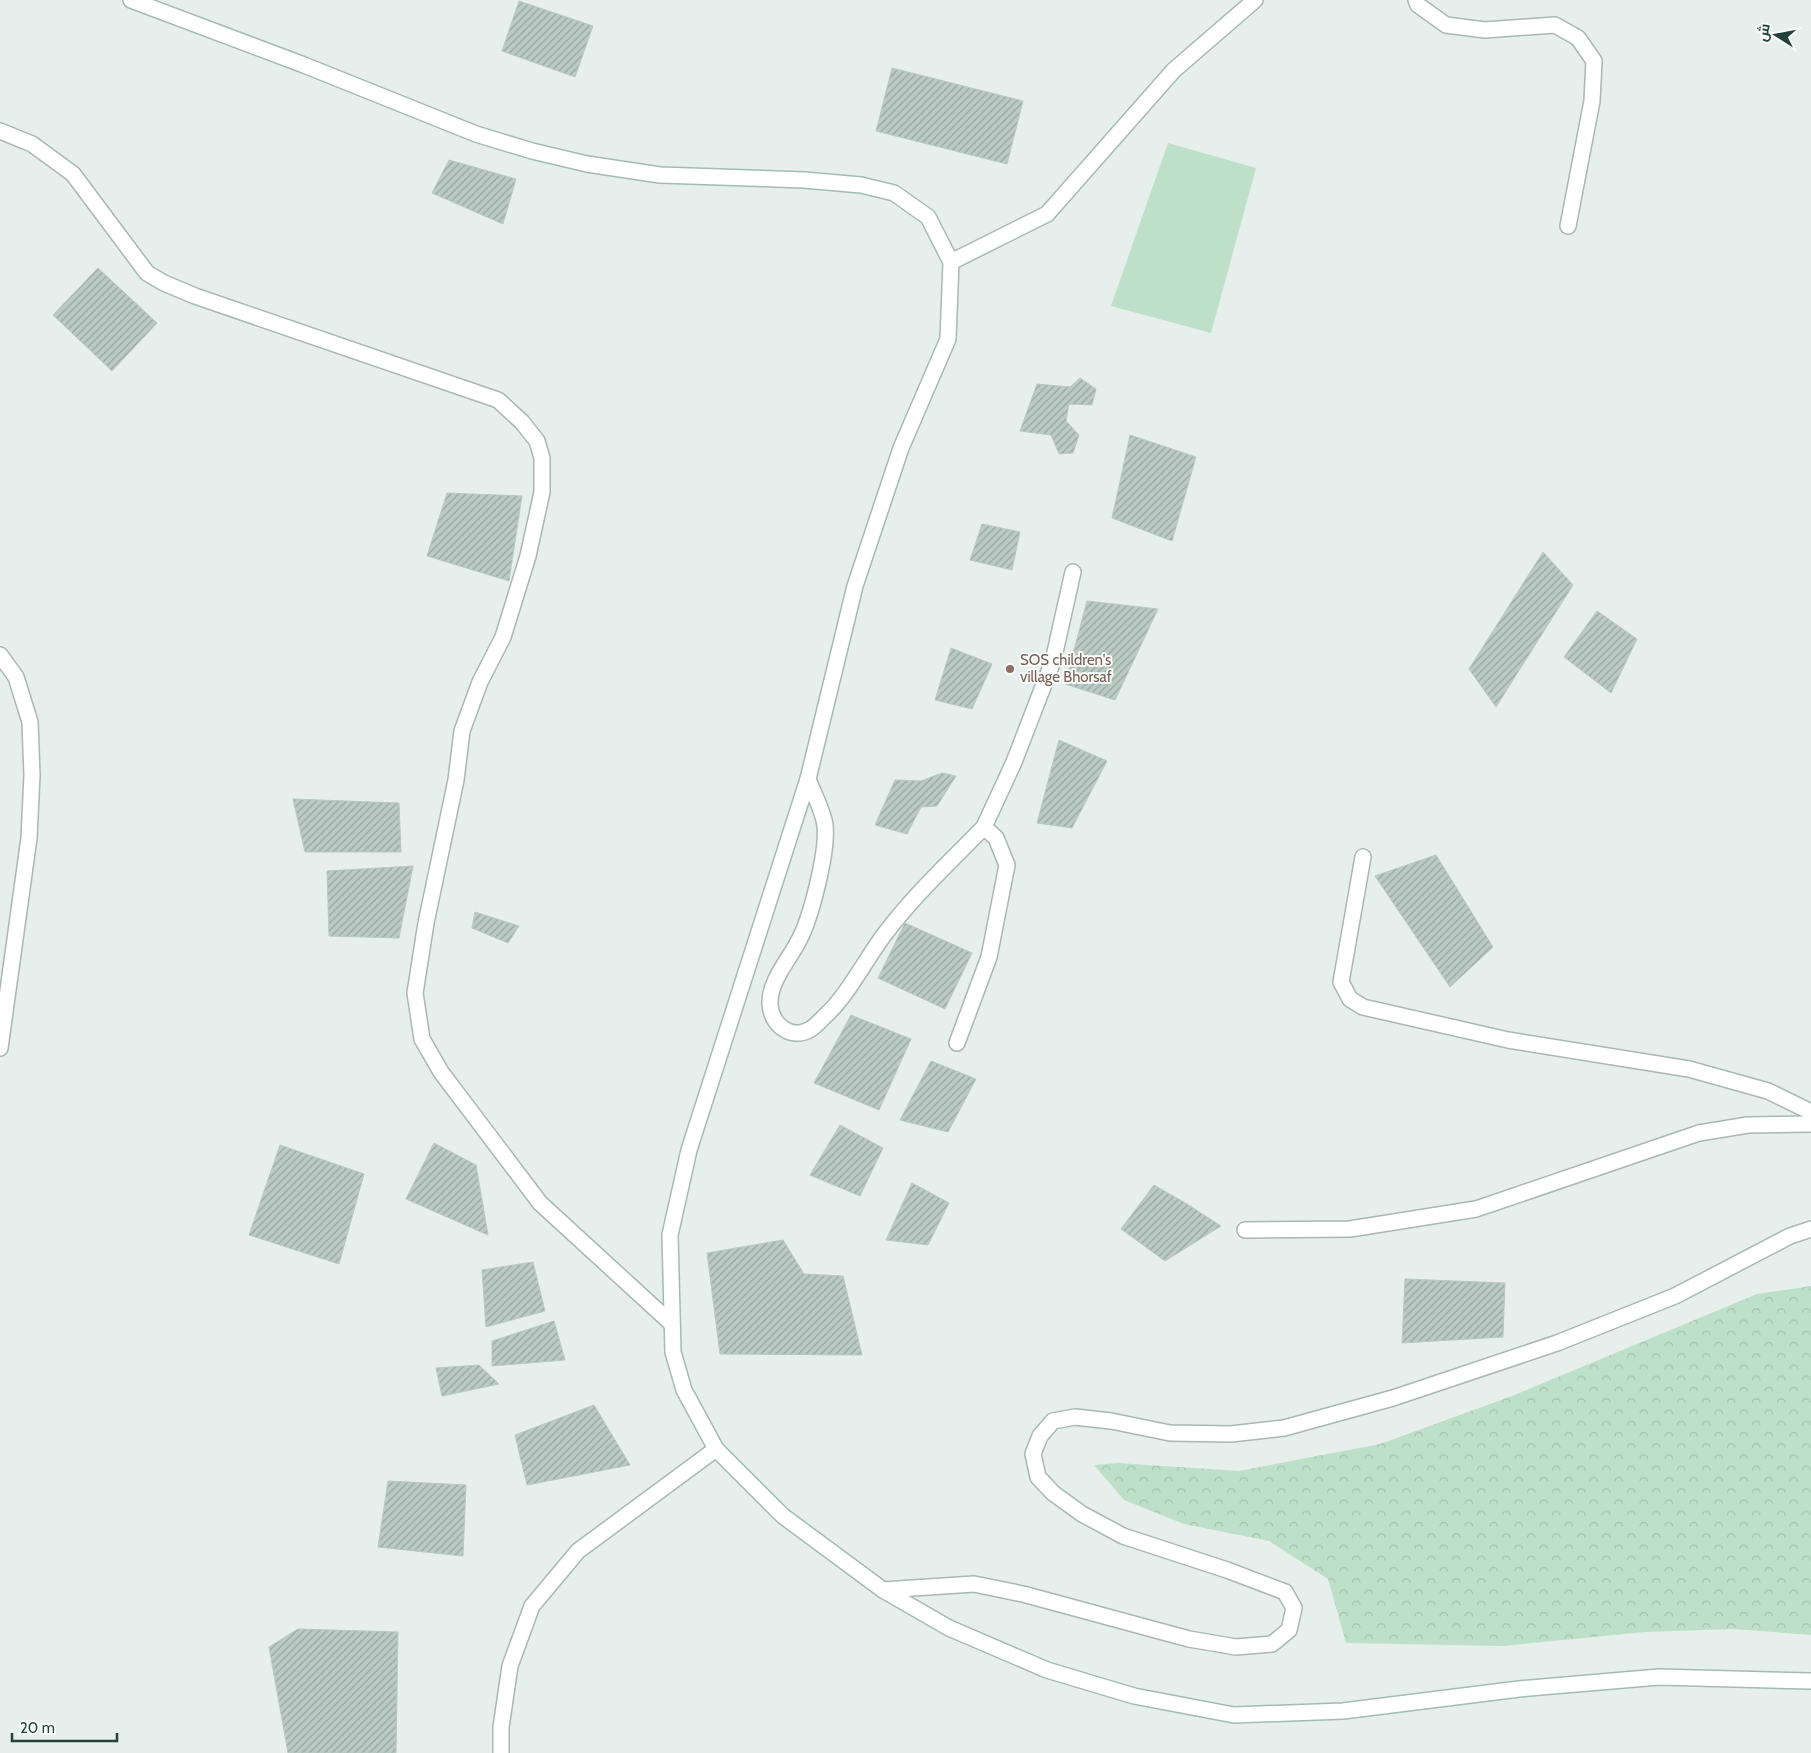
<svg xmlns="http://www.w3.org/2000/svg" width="1811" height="1753" font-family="Cabin,Cairo,sans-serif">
	<defs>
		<pattern id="forest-crowns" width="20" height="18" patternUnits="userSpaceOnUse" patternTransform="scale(1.25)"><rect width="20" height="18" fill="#bfe0c8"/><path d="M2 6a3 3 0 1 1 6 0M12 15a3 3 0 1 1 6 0" fill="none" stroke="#a4c1ad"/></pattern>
		<pattern id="building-hatch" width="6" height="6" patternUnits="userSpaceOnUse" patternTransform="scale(1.25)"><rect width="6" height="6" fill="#bbcac4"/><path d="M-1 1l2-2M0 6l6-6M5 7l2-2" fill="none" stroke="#98a6a0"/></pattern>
	</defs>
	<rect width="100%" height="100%" fill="#e6efeb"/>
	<polygon fill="url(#forest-crowns)" points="1811,1286 1811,1635 1733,1629 1645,1632 1502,1646 1346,1643 1328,1579 1269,1541 1184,1524 1124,1500 1094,1465 1118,1463 1239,1471 1380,1444 1512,1396 1757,1294"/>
	<polygon fill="#bfe0c8" points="1168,143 1256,168 1211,333 1111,306"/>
	<g fill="url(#building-hatch)" stroke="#b8c9c2">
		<polygon points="519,1 593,26 575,77 502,51"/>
		<polygon points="892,68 1023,101 1007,164 876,131"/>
		<polygon points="449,160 516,179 503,224 432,193"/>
		<polygon points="98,268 157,323 112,371 53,315"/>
		<polygon points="1080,378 1096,389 1092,405 1069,404 1066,421 1079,435 1073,453 1059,454 1051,435 1020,431 1037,384 1070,387"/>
		<polygon points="1130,435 1196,457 1172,541 1112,518"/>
		<polygon points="447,493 522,496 509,581 427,556"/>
		<polygon points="982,524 1020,532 1012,570 970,560"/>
		<polygon points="1543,552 1573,585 1496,707 1469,669"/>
		<polygon points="1087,601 1158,609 1115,700 1065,684"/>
		<polygon points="1597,611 1637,639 1611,693 1564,657"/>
		<polygon points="951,648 992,664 972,709 935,700"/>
		<polygon points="1059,740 1107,761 1072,828 1037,823"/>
		<polygon points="942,773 956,776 937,806 921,807 907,834 875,825 895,780 921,781"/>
		<polygon points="293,799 399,803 401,852 305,852"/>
		<polygon points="1436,855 1493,947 1450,987 1375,876"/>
		<polygon points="413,866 399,938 329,936 327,871"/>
		<polygon points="475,912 519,926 508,943 472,928"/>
		<polygon points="905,923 972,953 945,1009 878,978"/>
		<polygon points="851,1015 911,1039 879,1110 814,1083"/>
		<polygon points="931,1061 976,1079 948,1132 900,1120"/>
		<polygon points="840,1125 883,1148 860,1196 810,1175"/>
		<polygon points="434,1143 476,1165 488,1235 406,1199"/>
		<polygon points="280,1145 364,1174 339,1264 249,1235"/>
		<polygon points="912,1183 949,1203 928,1245 886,1240"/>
		<polygon points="1154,1185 1187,1204 1221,1226 1165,1261 1121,1229"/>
		<polygon points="783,1240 804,1274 843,1276 862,1355 720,1354 707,1253"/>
		<polygon points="533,1262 545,1311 486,1327 482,1270"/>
		<polygon points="1405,1279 1505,1283 1503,1337 1402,1343"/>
		<polygon points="554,1321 565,1360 492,1366 492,1341"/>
		<polygon points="479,1365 499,1384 442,1396 436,1368"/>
		<polygon points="594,1405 630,1465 527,1485 515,1435"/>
		<polygon points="388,1481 466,1485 463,1556 378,1547"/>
		<polygon points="298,1629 398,1632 396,1753 288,1753 269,1647"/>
	</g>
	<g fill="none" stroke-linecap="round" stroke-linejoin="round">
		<g stroke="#a8b8b2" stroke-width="18">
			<g id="lane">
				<polyline points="1416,0 1418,5 1446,25 1485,30 1555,25 1578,38 1594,61 1592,101 1568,226"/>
				<path d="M808,779C813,793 823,810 825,825C828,851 811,919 798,942C788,961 769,982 770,1004C771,1024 790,1040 809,1030C815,1027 821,1020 826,1015C847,996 866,959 884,935C913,896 950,862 984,827L996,838L1007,865L989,957L957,1043"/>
				<polyline points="984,827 1014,762 1053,661 1073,572"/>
			</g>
		</g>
		<g stroke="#a8b8b2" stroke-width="18">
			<g id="street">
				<polyline points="0,131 32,144 73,174 147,273 164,283 195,296 498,400 522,422 537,441 542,458 542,492 528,556 503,637 480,682 462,731 456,780 426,923 415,993 422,1039 441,1072 540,1203 671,1323"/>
				<polyline points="951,262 1047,214 1174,70 1255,0"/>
				<polyline points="0,655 16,677 30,722 32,775 29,838 0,1048"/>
				<polyline points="1363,857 1341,982 1350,999 1363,1007 1508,1040 1689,1069 1768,1091 1811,1112"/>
				<polyline points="1245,1230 1350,1229 1476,1209 1699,1133 1748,1125 1811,1124"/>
				<polyline points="883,1590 974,1584 1023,1594 1189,1639 1236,1647 1272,1644 1289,1630 1294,1608 1285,1592 1227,1570 1123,1536 1082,1514 1053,1493 1038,1477 1033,1454 1040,1436 1053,1421 1075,1417 1111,1421 1170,1433 1231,1434 1284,1428 1393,1398 1557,1343 1675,1296 1790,1236 1811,1229"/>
				<polyline points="501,1753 501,1727 510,1666 532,1606 578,1551 716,1449"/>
			</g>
		</g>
		<g stroke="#a4bbb3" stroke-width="18">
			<polyline id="secondary" points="131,0 304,65 476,134 532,151 587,164 660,175 804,180 861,185 894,193 928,217 951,262 948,339 901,448 855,586 808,779 689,1150 670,1235 673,1352 684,1390 716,1449 783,1516 883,1590 949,1628 1047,1670 1134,1696 1234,1715 1343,1711 1519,1689 1659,1677 1811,1681"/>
		</g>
		<use href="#lane" stroke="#fff" stroke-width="15"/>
		<use href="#street" stroke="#fff" stroke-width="15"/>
		<use href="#secondary" stroke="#fff" stroke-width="15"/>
	</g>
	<circle fill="#8d6e63" stroke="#f7fbf9" stroke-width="2" cx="1010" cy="669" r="5"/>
	<g text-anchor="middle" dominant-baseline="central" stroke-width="4" stroke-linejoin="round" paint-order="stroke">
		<g font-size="15" fill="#785e54" stroke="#f7fbf9" text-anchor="start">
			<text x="1020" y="660">SOS children's<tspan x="1020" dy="17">village Bhorsaf</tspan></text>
		</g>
	</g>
	<g transform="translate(1776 35) rotate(281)" stroke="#f7fbf9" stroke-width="4" paint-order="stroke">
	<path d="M0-4L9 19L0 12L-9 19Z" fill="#24423a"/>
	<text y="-8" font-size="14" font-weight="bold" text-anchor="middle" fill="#24423a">ش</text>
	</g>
	<path d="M12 1733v8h105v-8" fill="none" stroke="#24423a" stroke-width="2.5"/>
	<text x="20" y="1733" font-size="15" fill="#24423a" stroke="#f7fbf9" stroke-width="4" paint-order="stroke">20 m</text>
</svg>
